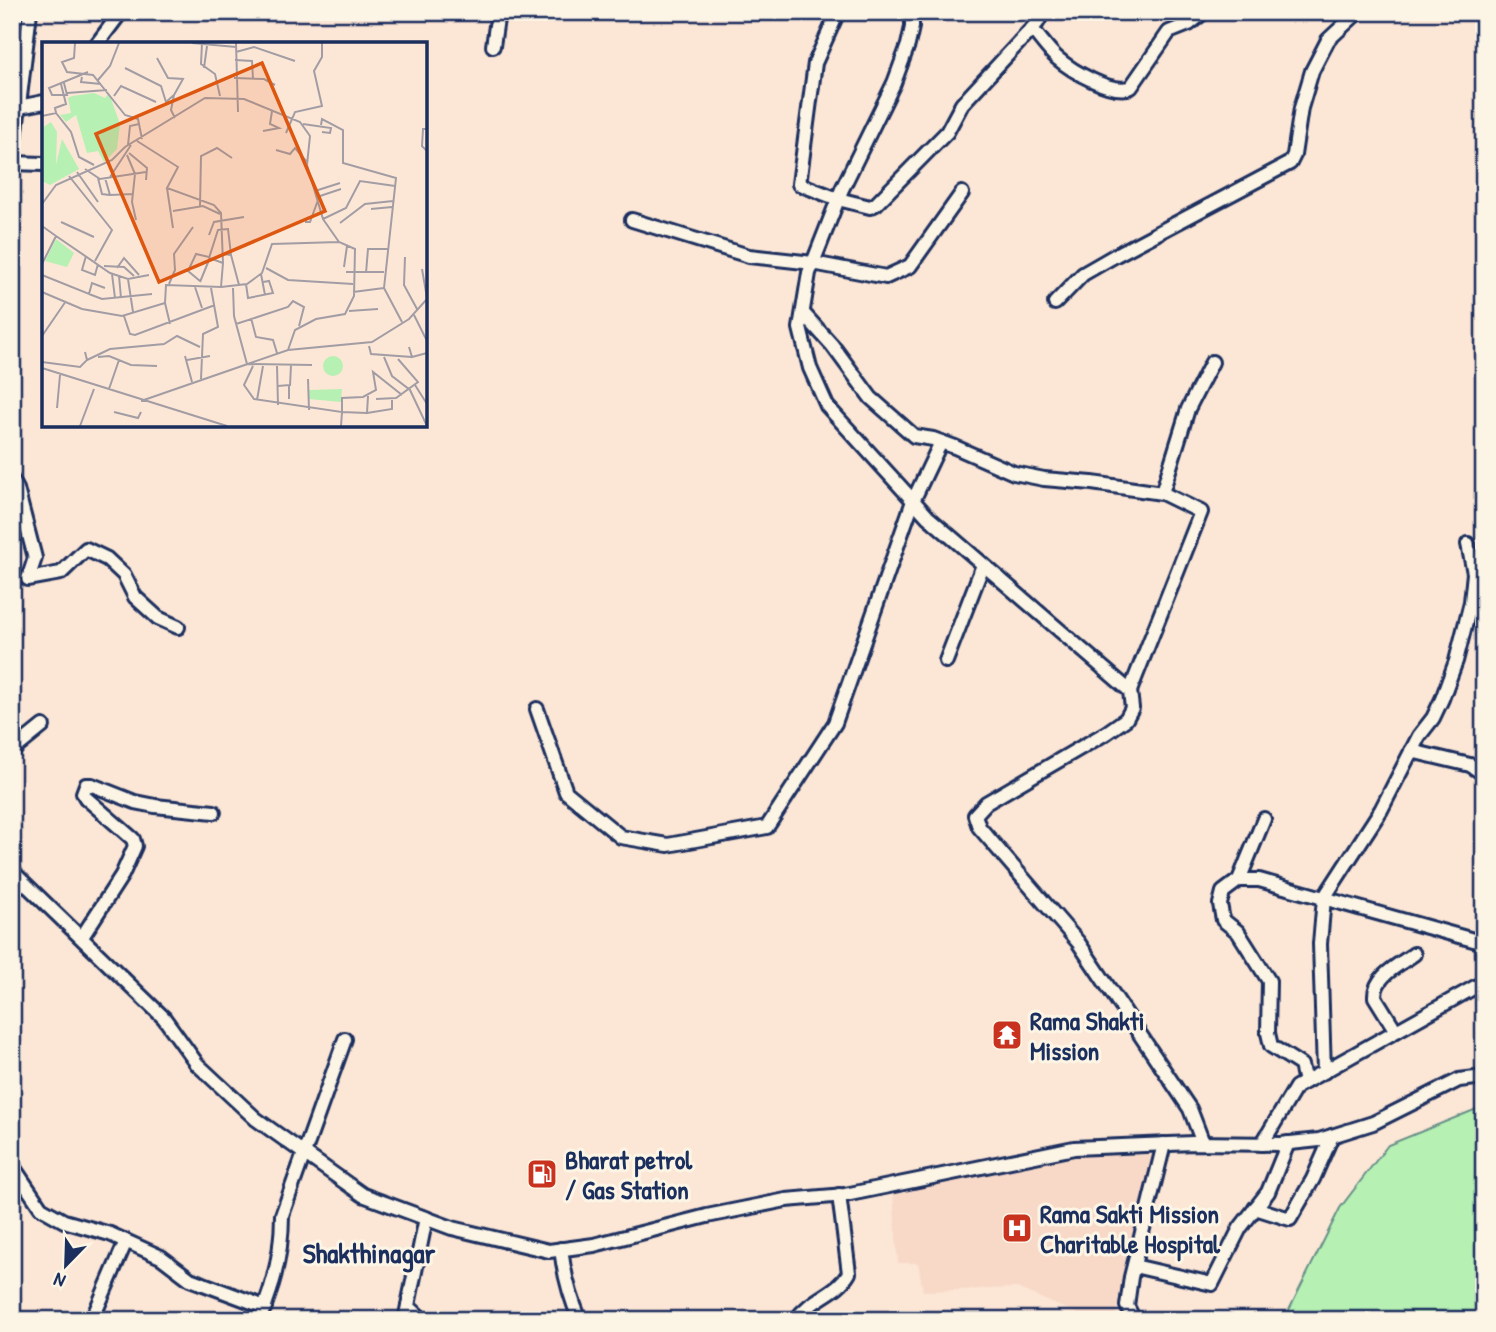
<svg xmlns="http://www.w3.org/2000/svg" width="1496" height="1332" font-family="'Patrick Hand',sans-serif">
	<rect width="100%" height="100%" fill="#fce6d5"/>
	<filter id="ink" filterUnits="userSpaceOnUse"><feTurbulence type="fractalNoise" baseFrequency=".0143" numOctaves="2"/><feDisplacementMap in="SourceGraphic" scale="14" xChannelSelector="R" yChannelSelector="G"/><feConvolveMatrix kernelMatrix="1 2 1 2 8 2 1 2 1" color-interpolation-filters="sRGB"/></filter>
	<g filter="url(#ink)">
		<polygon fill="#f8d9c8" points="1073,1152 1158,1154 1114,1320 1092,1320 1017,1288 923,1291 918,1263 898,1263 893,1193"/>
		<polygon fill="#b6f0b3" stroke="#689088" stroke-width="2" points="1484,1106 1484,1320 1284,1320 1340,1208 1388,1145"/>
		<g fill="none" stroke-linecap="round" stroke-linejoin="round">
			<g stroke="#1b2f5e" stroke-width="18">
				<g id="minor">
					<polyline points="838,12 815,63 799,184 838,199 870,207 876,204 947,132 962,104 1037,23 1043,12"/>
					<polyline points="912,12 912,27 908,45 894,83 842,189 809,273 800,328 810,368 827,406 928,517 1130,691 1132,708 1126,719 1106,733 986,803 975,815 979,827 1078,942 1190,1109 1203,1143"/>
					<path d="M1032,29C1040,38 1048,50 1057,58C1072,71 1112,95 1131,87L1169,32L1189,24L1204,12"/>
					<polyline points="97,44 121,12"/>
					<polyline points="493,46 498,12"/>
					<polyline points="19,107 44,102"/>
					<polyline points="12,163 44,164"/>
					<polyline points="12,165 30,12"/>
					<polyline points="632,220 749,256 813,263 886,277 910,266 962,193"/>
					<polyline points="1055,303 1083,274 1116,255 1290,163 1294,155 1301,108 1312,71 1328,40 1358,12"/>
					<polyline points="803,313 832,345 871,398 914,436 933,439 955,447 1014,473 1044,479 1092,483 1162,493 1201,512 1130,691"/>
					<polyline points="12,480 17,489 35,558 28,579 61,573 86,549 107,559 124,575 135,597 158,618 178,627"/>
					<polyline points="1162,493 1188,409 1212,362"/>
					<polyline points="946,661 983,565"/>
					<polyline points="537,709 566,792 621,837 668,845 767,827 835,723 913,501 941,442"/>
					<polyline points="12,751 43,726"/>
					<polyline points="1411,751 1470,765 1484,774"/>
					<polyline points="1264,819 1239,880 1223,892 1220,904 1223,920 1238,932 1269,981 1268,1033 1271,1046 1301,1065 1305,1082"/>
					<polyline points="12,871 164,1018 197,1064 256,1119 363,1195 452,1228 549,1251 594,1245 707,1216 786,1200 845,1195 1074,1148 1193,1143 1281,1144 1319,1140 1373,1123 1459,1080 1484,1077"/>
					<polyline points="1239,880 1259,880 1484,943"/>
					<polyline points="82,937 122,875 135,846 133,839 86,798 83,793 86,785 92,785 135,802 155,806 214,812"/>
					<path d="M1396,1031L1375,997C1374,976 1399,965 1414,954"/>
					<polyline points="1324,1072 1320,944 1324,898 1381,810 1419,736 1433,718 1442,699 1456,661 1471,602 1474,573 1468,544"/>
					<polyline points="1262,1144 1296,1087 1484,982"/>
					<polyline points="12,1165 41,1208 64,1221 110,1234 161,1257 190,1279 265,1307"/>
					<polyline points="1255,1208 1290,1219 1313,1179 1332,1136"/>
					<path d="M561,1249C564,1274 570,1297 580,1320"/>
					<polyline points="1134,1266 1212,1284 1240,1228 1268,1192 1288,1143"/>
					<polyline points="408,1306 423,1320"/>
					<polyline points="92,1320 126,1241"/>
					<path d="M259,1320C274,1286 282,1252 282,1215L345,1039"/>
					<polyline points="405,1320 426,1218"/>
					<path d="M796,1320C812,1297 837,1294 849,1273L839,1195"/>
					<polyline points="1134,1320 1127,1306 1131,1277 1164,1144"/>
				</g>
			</g>
			<use href="#minor" stroke="#fcf5e5" stroke-width="12"/>
		</g>
	</g>
	<defs>
		<g id="temple-square" transform="scale(1.575)"><rect x="-9" y="-9" width="18" height="18" rx="4" fill="#c8321e" stroke="#fcf5e5"/><path d="M0-6L5-2H3V0L6.5 2.5H4V6H1.5V3h-3V6H-4V2.5H-6.5L-3 0V-2H-5Z" fill="#fff"/></g>
		<g id="fuel-square" transform="scale(1.575)"><rect x="-9" y="-9" width="18" height="18" rx="4" fill="#c8321e" stroke="#fcf5e5"/><path d="M-5.5-6h7V0h2V4h1.3V-2.5L3-4.5l.8-.8L6-3V5H2.5V1h-1V6h-7ZM-4.2-4.7v3.2H.2V-4.7Z" fill="#fff"/></g>
		<g id="hospital-square" transform="scale(1.575)"><rect x="-9" y="-9" width="18" height="18" rx="4" fill="#c8321e" stroke="#fcf5e5"/><path d="M-5-5h3v3.5h4V-5h3V5h-3V1.5h-4V5h-3Z" fill="#fff"/></g>
	</defs>
	<g fill-rule="evenodd">
		<use href="#temple-square" x="1007" y="1035"/>
		<use href="#fuel-square" x="542" y="1174"/>
		<use href="#hospital-square" x="1017" y="1228"/>
	</g>
	<g text-anchor="middle" dominant-baseline="central" stroke-width="6" stroke-linejoin="round" paint-order="stroke">
		<g font-size="26" font-weight="bold" fill="#1b2f5e" stroke="#fcf5e5" text-anchor="start">
			<text x="1030" y="1020">Rama Shakti<tspan x="1030" dy="30">Mission</tspan></text>
			<text x="565" y="1159">Bharat petrol<tspan x="565" dy="30">/ Gas Station</tspan></text>
			<text x="1040" y="1213">Rama Sakti Mission<tspan x="1040" dy="30">Charitable Hospital</tspan></text>
		</g>
		<g font-size="28" font-weight="bold" fill="#1b2f5e" stroke="#fcf5e5">
			<text x="369" y="1253">Shakthinagar</text>
		</g>
	</g>
	<g transform="translate(42 42)">
		<rect width="385" height="385" fill="#fce6d5"/>
		<path d="M52,51L63,56L67,51L78,82L75,107L62,120L56,109L45,111L34,73L24,80L18,73L29,71L26,56L30,54ZM9,80L15,90L14,123L20,97L37,127L8,143L0,139V86ZM14,197L32,211L25,225L3,219ZM281 324a10 10 0 1 1 20 0a10 10 0 1 1-20 0ZM300,347L299,360L267,357V348Z" fill="#b6f0b3"/>
		<path fill="none" stroke="#a29da5" stroke-width="2" d="M33,1L32,16L20,20L25,30L51,33L83,73L96,77L100,97M150,1L194,5M160,1L159,22L173,32L178,54M194,1L196,70M194,10L212,5L253,19M115,16L126,36L141,37L132,53M193,18L210,19L211,37M83,26L119,44L124,60L132,53L129,68L133,76M162,26L165,4M40,35L39,40L59,42M192,36L222,37L233,43M56,38L68,24L77,1M22,41L25,53H10L7,46L46,30M25,51L65,48M72,54L79,44L114,60M14,71L13,66L24,62L19,42M0,74L14,71L29,90L37,115L52,123M261,82L289,86L288,91L280,90M279,83L280,77L301,88V121L354,136L342,246L360,280M385,87H381L380,104L385,109M221,89L237,86L228,82L230,69M244,91L253,70L280,64L272,29L280,15V1M95,99L136,125L125,146L172,163L179,171L181,221M86,103L88,84L97,82M234,108L248,112L253,106L265,120M87,111L105,126L104,138M85,113L93,132L90,160L94,178M43,127L58,137L104,130M35,130L56,160M27,134L70,188L53,219M68,135L89,103M56,136L60,152L68,153M63,136L68,153L91,152M125,146L131,186M273,149L298,141M275,155L299,147M0,162L14,143L70,118L83,105L163,56L202,57L258,80L268,94L265,123L281,177L297,200L313,207L312,254L303,272L274,277L253,288L246,308M158,165L159,114L175,106L190,116M329,167L350,165M131,169L161,164L178,172M281,177L304,166L318,139L353,144M19,180L52,195M263,180H268L276,158M298,181L323,162L351,159M0,184L14,194L0,222M167,193L172,180L202,175M14,194L68,231L86,237L107,233M189,213L197,243M44,214L40,228L53,233L56,222M363,215L362,243L375,267M62,224L82,225L92,234M302,225L305,204M75,226L82,216L97,233M224,226L246,238L311,242M380,227L385,256M304,230H342M324,231L326,207H346M70,232L73,256M219,232L223,253M0,233L47,252L50,241L63,246M77,234L79,256M86,237L91,270M158,239L146,229L154,212L167,215M158,240L167,218M127,242L133,228L132,212L151,185M204,242L206,256L231,251L227,239L221,240M153,245L160,266M179,245L205,242L220,231L230,202L297,200M191,246L192,274L205,322L270,323M0,250L40,267L80,274L123,261L124,243L179,245L181,221L167,216L176,188L186,187L189,213L182,212M311,250L342,246M47,252L60,257L110,252M123,261L128,282M307,269L336,267M372,273L385,299M82,274L88,292L93,293L173,263M209,276L214,295L231,298L235,311M194,282L246,265L251,259L262,265L257,284M0,294L24,259M327,304L329,312L370,315M367,305L370,315L385,311M143,314L150,340M56,315L67,314L89,323L115,324M342,315L350,334L368,348L385,384M45,318L68,307L122,302L135,294L158,305M145,318L168,314M0,320L38,325L45,318L43,310M211,324L202,343L212,357L300,370L299,384M235,324L236,363M0,326L185,384M159,337L161,292L176,285L169,246M266,337L267,368M373,343L385,362M236,344L247,343V357M248,344L249,323M67,347L77,318M326,354L325,371L350,367V358M334,357L354,356L376,340L356,317M215,358L221,324M99,359L246,308L330,300L367,277L385,257M15,366L18,333M72,370L96,376L99,370M325,371L300,370V356L321,355L334,348L331,330L360,353M38,384L52,347"/>
		<path fill="#de5710" fill-opacity="0.15" stroke="#de5710" stroke-width="3.5" d="M220,21L283,169L117,240L54,92Z"/>
		<rect width="385" height="385" fill="none" stroke="#1b2f5e" stroke-width="3.5"/>
	</g>
	<rect width="1496" height="1332" fill="none" stroke="#fcf5e5" stroke-width="42"/>
	<rect x="21" y="21" width="1454" height="1290" fill="none" stroke="#1b2f5e" stroke-width="2.5" filter="url(#ink)"/>
	<g transform="translate(66 1265) rotate(203)" stroke="#fcf5e5" stroke-width="5" paint-order="stroke">
	<path d="M0-5L12 26L0 18L-12 26Z" fill="#1b2f5e"/>
	<text y="-10" font-size="19" font-weight="bold" text-anchor="middle" fill="#1b2f5e">N</text>
	</g>
</svg>
